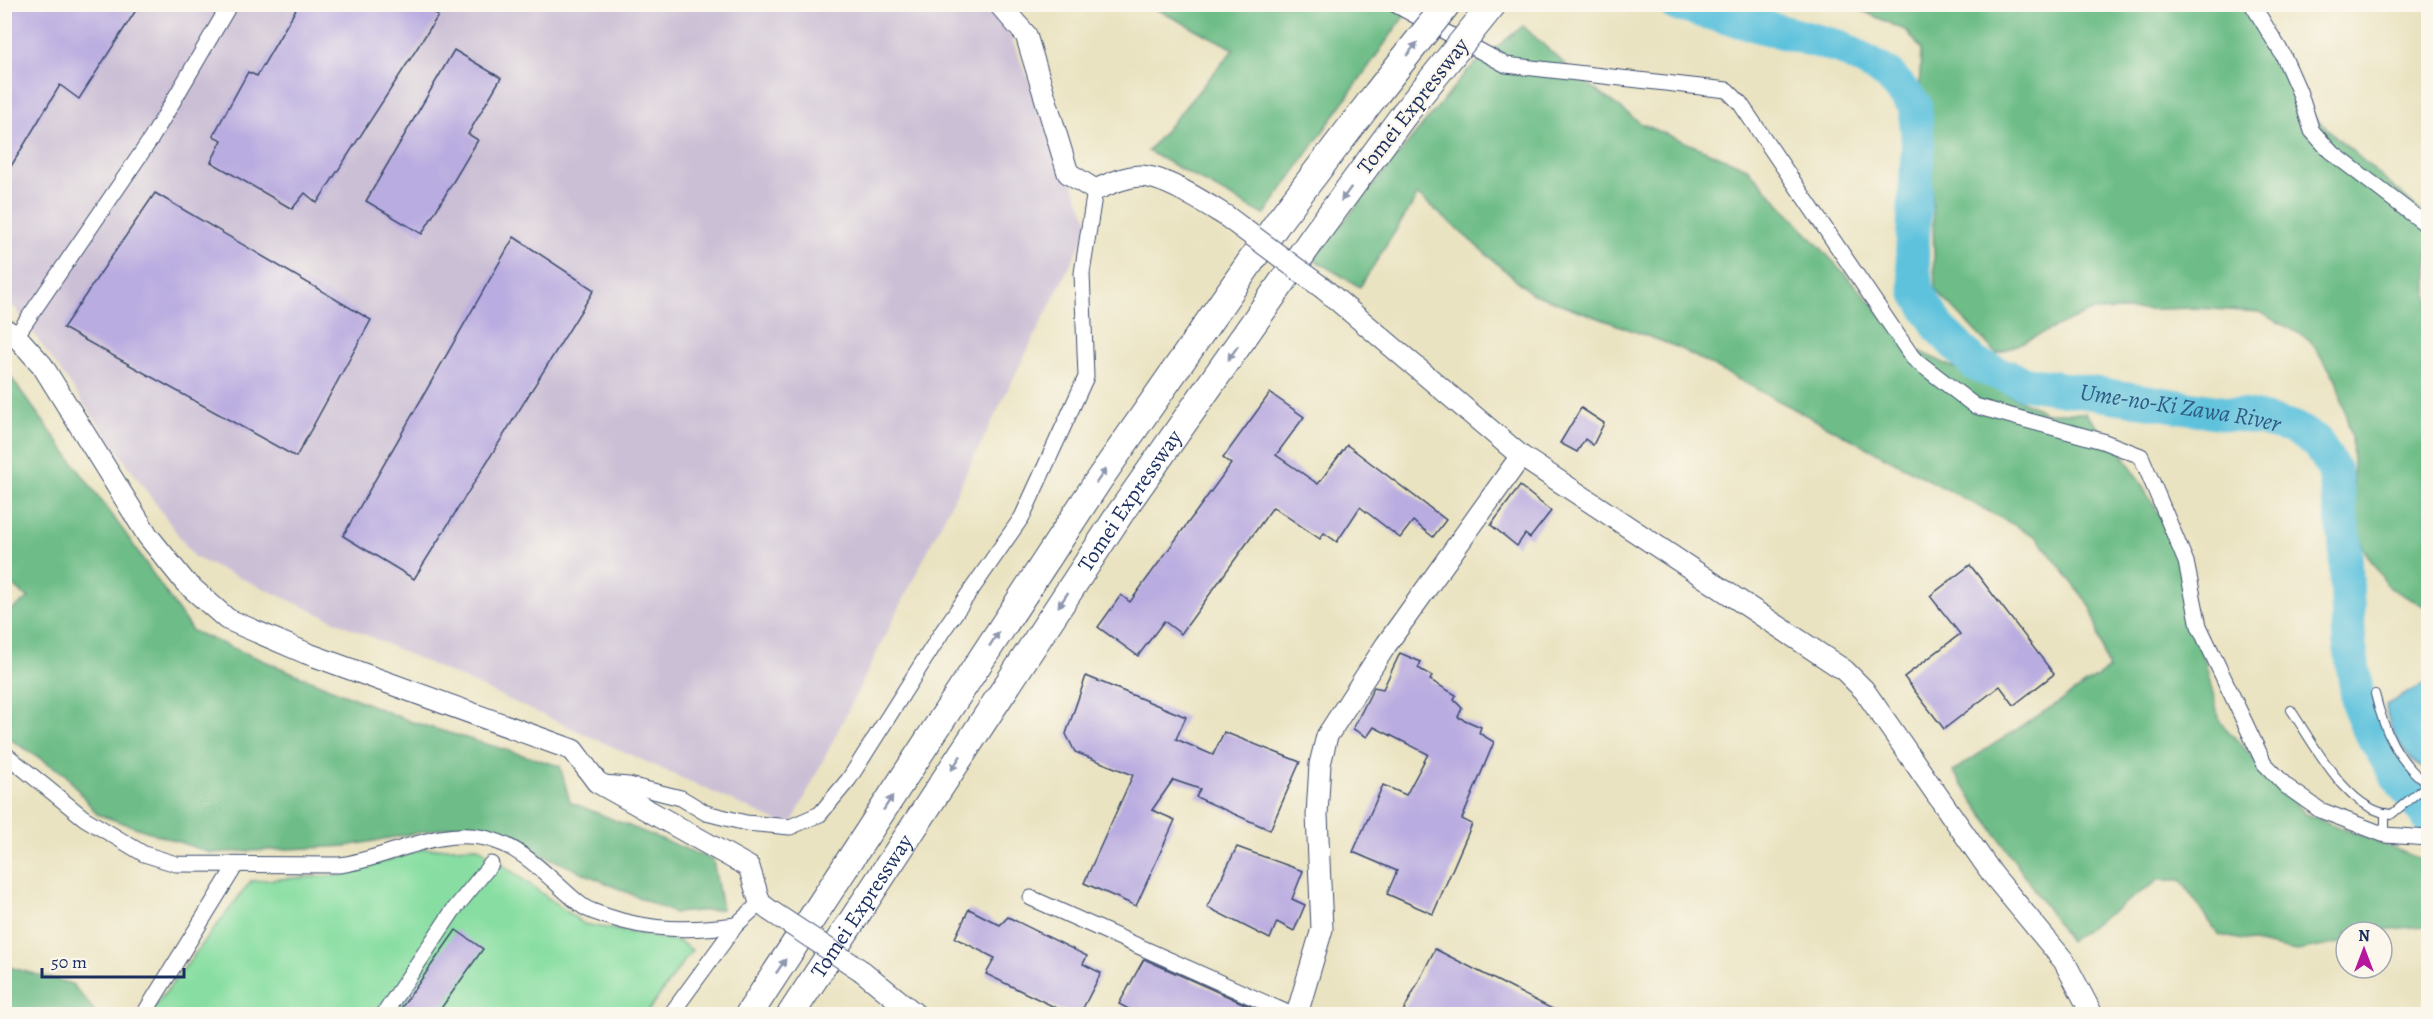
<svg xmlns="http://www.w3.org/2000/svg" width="2433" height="1019" font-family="Alegreya,serif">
	<rect width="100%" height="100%" fill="#fbf7ec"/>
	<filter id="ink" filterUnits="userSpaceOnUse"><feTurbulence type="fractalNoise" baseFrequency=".0167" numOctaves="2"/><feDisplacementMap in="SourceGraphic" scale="12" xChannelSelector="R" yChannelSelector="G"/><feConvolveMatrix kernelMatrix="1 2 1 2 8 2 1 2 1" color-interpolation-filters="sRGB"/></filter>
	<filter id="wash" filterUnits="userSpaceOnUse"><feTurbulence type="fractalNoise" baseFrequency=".008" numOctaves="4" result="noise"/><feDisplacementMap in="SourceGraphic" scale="24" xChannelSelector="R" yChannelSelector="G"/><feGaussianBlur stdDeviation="1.35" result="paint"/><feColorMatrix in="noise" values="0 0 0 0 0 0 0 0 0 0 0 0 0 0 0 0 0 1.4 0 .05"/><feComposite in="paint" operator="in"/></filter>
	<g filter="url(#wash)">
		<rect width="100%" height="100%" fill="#eae3c1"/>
		<polygon fill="#cbbfd5" points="4,5 997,5 1090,225 790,827 194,557 16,309 5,301"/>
		<polygon fill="#88dea2" stroke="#528680" stroke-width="1.5" points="478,847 584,924 678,941 692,950 646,1014 149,1014 251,881 341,875 423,849"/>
		<g fill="#6ebd88" stroke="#447673" stroke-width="1.5">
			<polygon points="1148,5 1412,5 1264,215 1148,151 1234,49"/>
			<polygon points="1850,5 2254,5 2306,110 2428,218 2428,608 2389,588 2363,548 2354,502 2352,438 2336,379 2309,339 2260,312 2196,308 2091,311 1997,354 1935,289 1931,154 1919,98 1921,49 1907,31"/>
			<path d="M1523,26L1581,79L1642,124L1747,168L1913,348L2046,413H2085L2122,453L2175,540L2220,722L2306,814L2428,862V926C2400,927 2374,932 2346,932V942L2297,951L2219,935L2181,880H2159L2069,941L1953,771L2108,670L2091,607L2037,537L1677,347L1531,293L1418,195L1360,287L1313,259L1468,70Z"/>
			<polygon points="4,368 125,533 192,631 409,721 560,766 570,802 713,860 722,909 674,913 470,823 347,846 211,853 97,814 65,774 5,736 5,614 29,598 5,580"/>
			<polygon points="5,966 72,984 97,1014 5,1014"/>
		</g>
		<path fill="#5fc2dd" stroke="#3d789e" stroke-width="1.5" d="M2428,682V771C2406,761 2387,729 2386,705Z"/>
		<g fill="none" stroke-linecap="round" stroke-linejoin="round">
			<path stroke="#5fc2dd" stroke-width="34" id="s1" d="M1675,4L1840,47L1888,74L1915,105L1918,145L1912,254L1917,292L1941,330L1976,365L2025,383L2251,417L2292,427L2316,441L2334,470L2345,539L2349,640L2359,707L2367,726L2397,776L2428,818"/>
		</g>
		<g id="blocks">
			<g fill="#b9ace0">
				<polygon points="4,4 140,4 79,99 60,85 4,178"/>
				<polygon points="299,4 421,4 438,16 317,203 305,193 292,209 211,162 222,140 213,136 248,72 257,76"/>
				<polygon points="454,50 501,78 468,134 478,140 422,234 366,201"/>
				<polygon points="155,193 371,320 296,457 63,328"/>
				<polygon points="514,237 594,290 414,579 343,536"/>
				<polygon points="1270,393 1304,417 1276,455 1318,484 1347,445 1446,520 1433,537 1413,521 1400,538 1360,507 1337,542 1324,533 1320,539 1273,507 1181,634 1164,621 1138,656 1098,627 1121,595 1130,602 1231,464 1223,458"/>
				<polygon points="1581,408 1604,423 1593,445 1585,439 1577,452 1560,443"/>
				<polygon points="1520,486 1551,511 1530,538 1525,534 1517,546 1491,525"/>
				<polygon points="1970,565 2054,674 2014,705 2000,686 1944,729 1904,677 1960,634 1930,596"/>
				<polygon points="1400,653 1421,662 1418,668 1432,676 1430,680 1456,695 1454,700 1462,708 1458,717 1481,727 1479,733 1494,742 1462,819 1472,824 1433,914 1387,894 1397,871 1353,852 1383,785 1406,795 1428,754 1374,727 1367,737 1353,729 1374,687 1383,689"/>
				<polygon points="1086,676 1186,717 1176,739 1213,755 1224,732 1300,762 1270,830 1196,797 1200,789 1173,780 1152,810 1175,820 1136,906 1084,883 1133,775 1075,752 1066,734"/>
				<polygon points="1237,847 1303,871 1292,899 1305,905 1294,931 1277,922 1270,939 1207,907"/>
				<polygon points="969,909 1000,925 1008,917 1087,956 1083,964 1101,973 1080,1014 1069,1014 986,974 995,958 955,938"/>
				<polygon points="456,930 483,949 437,1014 397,1014"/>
				<polygon points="1435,949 1562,1014 1402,1014"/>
				<polygon points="1144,959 1267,1014 1138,1014 1119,1004"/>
			</g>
		</g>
	</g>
	<g filter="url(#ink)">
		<use href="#blocks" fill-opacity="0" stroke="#3a4a6d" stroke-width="1.5"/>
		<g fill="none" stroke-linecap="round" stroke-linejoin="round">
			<g stroke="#3a4a6d" stroke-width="10">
				<g id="lane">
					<path d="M2291,710C2314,744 2348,812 2392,814L2428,784C2397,762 2384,730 2375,694"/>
					<polyline points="2385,813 2385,835"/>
				</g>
			</g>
			<g stroke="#3a4a6d" stroke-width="17">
				<g id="street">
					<polyline points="1394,4 1506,65 1727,90 1740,103 1913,358 1975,406 2102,441 2141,456 2186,562 2199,626 2264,763 2286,786 2320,810 2385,835 2428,838"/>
					<polyline points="2252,4 2283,55 2299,91 2312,131 2330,151 2428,226"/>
					<polyline points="16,336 151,139 230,4"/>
					<path d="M4,753L84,818L144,854L176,864L339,865C388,859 435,827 485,838C524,846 552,882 581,905C588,911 598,913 606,916C649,931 691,931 736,925"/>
					<polyline points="603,783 629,785 681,798 706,813 746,823 790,827 820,814 849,779 942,632 1022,517 1086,377 1082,273 1095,190"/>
					<polyline points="1031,898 1290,1014"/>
					<polyline points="144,1014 236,865"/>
					<polyline points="384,1014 452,912 491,864"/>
					<polyline points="671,1014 736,925 760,903"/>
				</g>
			</g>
			<g stroke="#3a4a6d" stroke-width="23">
				<g id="secondary">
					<path d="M999,4L1026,35L1068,173L1095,190C1109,184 1124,177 1140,176C1164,176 1205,203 1226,216"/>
					<polyline points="1324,289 1521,456 1844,670 1864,690 1993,875 2064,961 2092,1014"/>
					<polyline points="4,329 16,336 42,365 148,536 185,582 227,619 306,653 573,750 597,782 749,867 760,903 769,910"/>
					<polyline points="862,971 915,1014"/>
					<polyline points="1297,1014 1322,929 1317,815 1320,764 1327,736 1386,645 1521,456"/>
				</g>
			</g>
			<g stroke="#3a4a6d" stroke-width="29">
				<g id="highway">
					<polyline points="749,1014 1098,481 1281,218 1377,93"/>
					<path id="s2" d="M791,1014L1121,512L1316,234L1405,113"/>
				</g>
			</g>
			<use href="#lane" stroke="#fff" stroke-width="8"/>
			<use href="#street" stroke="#fff" stroke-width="15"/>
			<use href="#secondary" stroke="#fff" stroke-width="21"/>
			<use href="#highway" stroke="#fff" stroke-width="27"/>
			<g stroke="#3a4a6d" stroke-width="23" stroke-linecap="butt">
				<g id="secondary-bridge">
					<polyline points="1226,216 1324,289"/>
					<polyline points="769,910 862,971"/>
				</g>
			</g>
			<g stroke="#3a4a6d" stroke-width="29" stroke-linecap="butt">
				<g id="highway-bridge">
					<polyline points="1377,93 1447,4"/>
					<polyline points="1405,113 1493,4"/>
				</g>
			</g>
			<use href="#secondary-bridge" stroke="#fff" stroke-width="21"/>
			<use href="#highway-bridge" stroke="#fff" stroke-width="27"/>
		</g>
		<defs><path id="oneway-solid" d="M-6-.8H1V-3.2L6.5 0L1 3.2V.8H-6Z" transform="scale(1.5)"/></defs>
		<g fill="#8d97ae">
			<use href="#oneway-solid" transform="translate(1412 49) rotate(-51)"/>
			<use href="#oneway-solid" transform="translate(1346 194) rotate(126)"/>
			<use href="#oneway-solid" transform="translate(1233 353) rotate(125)"/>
			<use href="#oneway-solid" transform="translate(1101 476) rotate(-55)"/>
			<use href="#oneway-solid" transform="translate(1063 600) rotate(124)"/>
			<use href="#oneway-solid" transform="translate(994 639) rotate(-57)"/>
			<use href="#oneway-solid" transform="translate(956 763) rotate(123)"/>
			<use href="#oneway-solid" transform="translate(888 803) rotate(-57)"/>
			<use href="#oneway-solid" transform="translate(781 966) rotate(-56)"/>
		</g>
	</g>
	<g text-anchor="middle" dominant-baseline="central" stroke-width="4.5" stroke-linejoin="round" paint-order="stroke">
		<g font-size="22" fill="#1b2f5e" stroke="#fbf7ec">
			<text transform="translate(1413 106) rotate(-52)">Tomei Expressway</text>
			<text stroke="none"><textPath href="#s2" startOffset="615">Tomei Expressway</textPath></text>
			<text stroke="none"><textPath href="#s2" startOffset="129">Tomei Expressway</textPath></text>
		</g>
		<g font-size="24" font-style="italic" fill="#2f5b84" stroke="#fbf7ec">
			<text stroke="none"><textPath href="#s1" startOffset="758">Ume-no-Ki Zawa River</textPath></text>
		</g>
	</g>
	<rect width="2433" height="1019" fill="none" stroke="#fbf7ec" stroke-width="24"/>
	<g transform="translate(2364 950)"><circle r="28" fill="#fbf7ec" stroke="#a1a7b3" stroke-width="1.5"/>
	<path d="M0-4.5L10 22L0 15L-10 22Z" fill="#b5179e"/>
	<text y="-9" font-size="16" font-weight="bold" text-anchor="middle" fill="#1b2f5e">N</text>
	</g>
	<path d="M42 968v9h142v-9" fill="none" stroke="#1b2f5e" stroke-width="3"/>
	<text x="51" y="968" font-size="18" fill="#1b2f5e" stroke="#fbf7ec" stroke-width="4.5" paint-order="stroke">50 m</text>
</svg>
